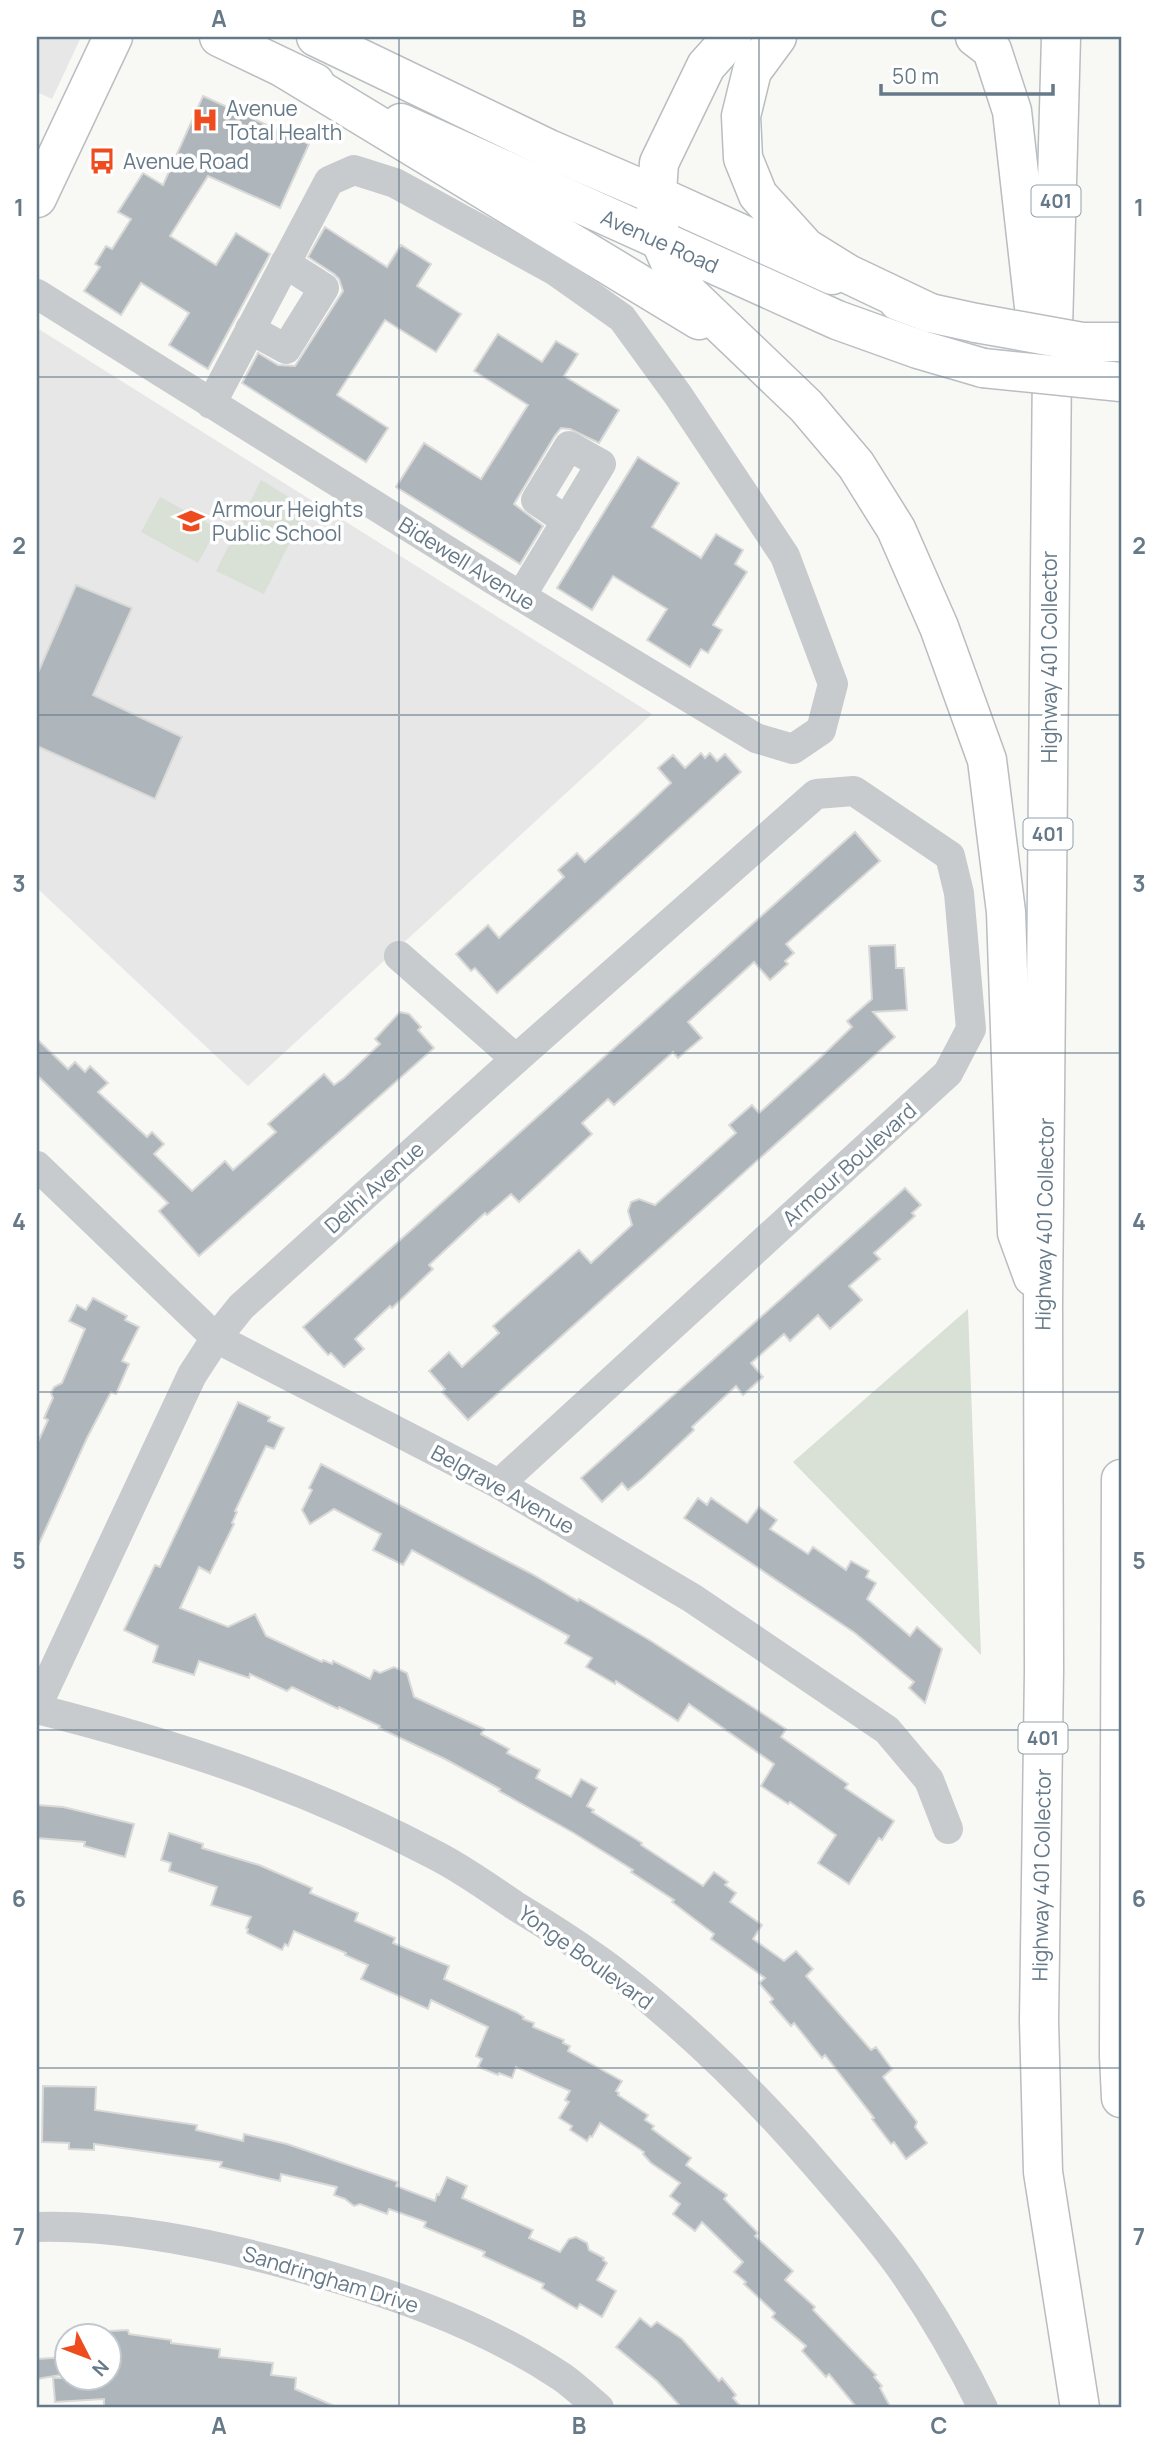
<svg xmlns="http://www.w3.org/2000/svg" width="1158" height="2445" font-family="Manrope,sans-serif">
	<rect width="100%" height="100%" fill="#f8f8f5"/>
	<g fill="#e6e7e6">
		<polygon points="37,37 81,37 52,99 37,92"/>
		<polygon points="37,328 652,714 248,1086 37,888"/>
	</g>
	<g fill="#d9e0d5">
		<polygon points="261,480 307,508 264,594 216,571"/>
		<polygon points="160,497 217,528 198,563 141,532"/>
		<polygon points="968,1309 981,1655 793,1462"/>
	</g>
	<g fill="#aeb6bc" stroke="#d9d9d7" stroke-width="2">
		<polygon points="203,96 309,144 280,208 208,176 170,236 216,265 236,233 270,254 208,369 169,345 189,313 141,283 121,315 84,291 100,267 95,264 106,246 112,249 131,219 118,212 143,173 163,185"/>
		<polygon points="325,227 387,267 401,245 431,264 417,286 461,314 436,352 385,320 337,395 388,428 366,462 242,383 258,353 278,365 295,366 343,291 339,279 334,274 308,257"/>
		<polygon points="498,334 542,362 556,341 578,354 564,376 619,410 599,443 570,429 561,428 554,437 514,504 543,526 520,564 396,487 424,443 481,479 528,405 474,371"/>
		<polygon points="638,457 679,483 652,527 701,558 716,534 743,550 735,564 747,572 713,625 722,630 708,653 701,649 690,667 647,640 667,609 613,576 592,610 557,588"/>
		<polygon points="76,585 132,608 93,695 182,737 155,799 37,746 37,675"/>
		<polygon points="701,753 705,758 710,753 717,761 725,754 741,772 497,993 475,968 471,971 456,954 488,925 499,938 564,877 558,870 577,853 585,862 637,815 671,783 658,768 673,755 685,768"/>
		<polygon points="855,832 880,861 786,944 794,953 785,961 788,964 770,980 754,962 688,1022 702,1038 678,1058 673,1052 614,1105 608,1099 582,1123 592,1134 519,1202 511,1194 487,1215 485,1213 429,1265 433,1269 392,1308 390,1306 355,1339 364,1349 344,1367 331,1353 328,1355 303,1327"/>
		<polygon points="895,945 896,968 904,968 907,1010 873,1012 895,1037 468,1420 442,1392 445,1389 429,1371 449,1352 462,1367 499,1333 493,1326 579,1250 591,1263 632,1225 628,1211 631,1202 639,1199 655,1205 736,1133 729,1125 752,1105 759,1113 821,1057 852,1027 847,1021 872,999 869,946"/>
		<polygon points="400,1012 409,1014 421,1027 418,1030 434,1048 199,1256 159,1211 168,1203 37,1075 37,1039 68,1069 75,1062 85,1072 90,1066 108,1083 98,1092 147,1137 152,1132 164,1144 154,1154 192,1191 225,1161 233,1170 276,1132 268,1124 324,1074 334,1085 344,1078 380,1044 375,1039"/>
		<polygon points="905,1188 921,1205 912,1213 915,1216 874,1253 880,1259 849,1286 862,1300 830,1329 818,1315 790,1341 784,1334 751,1363 763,1377 743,1395 736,1386 692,1427 694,1430 643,1478 628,1490 622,1483 602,1502 581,1478"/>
		<polygon points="93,1298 127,1316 125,1320 139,1327 122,1361 129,1364 116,1394 111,1392 87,1438 37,1548 37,1444 48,1420 44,1418 53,1398 51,1393 54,1387 62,1383 85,1329 69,1321 77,1305 86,1310"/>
		<polygon points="238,1402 270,1417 268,1421 284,1428 274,1449 266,1446 235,1511 237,1512 232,1523 234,1524 210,1573 199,1567 180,1608 228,1627 255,1614 266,1636 322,1662 323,1660 332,1664 333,1661 370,1679 374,1670 380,1673 394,1667 407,1673 414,1697 484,1729 481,1734 509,1749 507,1753 540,1770 536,1778 571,1797 581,1779 597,1788 587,1806 594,1810 592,1812 642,1843 641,1845 703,1886 714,1872 728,1882 725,1885 736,1893 730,1902 762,1925 753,1939 784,1961 796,1951 813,1969 806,1976 871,2050 876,2047 892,2069 883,2077 917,2122 915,2127 927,2143 906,2159 894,2142 891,2144 872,2119 874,2118 825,2055 822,2058 794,2023 791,2026 770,2002 773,1999 759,1983 765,1978 711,1939 714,1934 672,1902 674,1900 631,1872 633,1870 572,1832 499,1791 500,1789 445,1759 379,1728 380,1726 339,1707 338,1709 292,1687 287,1691 250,1674 249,1678 199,1661 194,1675 153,1662 158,1646 124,1630 155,1565 160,1567"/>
		<polygon points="321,1464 530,1573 578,1601 579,1599 651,1641 786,1729 781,1737 848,1784 845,1788 894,1821 882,1840 879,1838 849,1884 818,1863 836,1835 790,1802 788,1804 761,1786 774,1764 689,1704 678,1721 616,1681 615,1684 586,1667 592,1658 565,1643 569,1636 412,1550 403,1565 373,1550 381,1534 334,1509 310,1524 302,1510 312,1490 309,1488"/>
		<polygon points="698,1498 707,1505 711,1498 747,1523 759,1507 777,1520 770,1529 808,1554 813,1547 846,1570 851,1561 869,1571 866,1577 876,1583 867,1599 910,1636 917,1627 942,1649 925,1703 909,1688 914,1682 855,1633 684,1518"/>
		<polygon points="37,1805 63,1807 134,1824 125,1857 84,1846 85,1842 37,1838"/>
		<polygon points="169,1833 203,1844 202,1848 259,1865 312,1888 310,1893 358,1913 355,1921 395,1938 393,1943 449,1966 444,1979 516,2012 524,2017 523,2019 534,2023 533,2027 564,2040 563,2043 570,2046 568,2051 622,2081 616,2091 619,2093 618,2095 648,2115 645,2120 654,2126 652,2129 691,2158 686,2165 727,2195 724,2199 758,2233 755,2236 793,2271 785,2280 815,2307 813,2310 876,2375 874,2377 882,2386 880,2388 891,2408 857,2408 829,2374 826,2377 802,2351 806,2346 772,2317 775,2313 744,2284 746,2282 734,2272 743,2262 702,2222 695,2231 673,2214 680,2204 670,2196 680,2183 651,2163 643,2154 644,2152 600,2123 592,2137 590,2136 587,2141 570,2130 572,2126 559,2118 569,2102 565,2100 570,2091 516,2067 512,2078 499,2073 498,2075 478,2067 482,2059 476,2056 488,2027 431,2000 428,2009 361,1979 368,1965 345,1955 346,1953 294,1931 288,1946 285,1944 282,1950 247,1933 248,1929 246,1928 251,1917 211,1905 217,1887 169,1871 171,1863 161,1860"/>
		<polygon points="43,2086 96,2087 95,2110 197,2125 196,2130 243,2141 244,2134 287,2144 398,2182 396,2186 435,2201 437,2194 439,2195 447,2177 467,2186 462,2198 533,2230 529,2238 560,2252 569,2239 576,2237 587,2243 589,2250 604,2258 603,2260 607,2263 597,2280 616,2291 602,2317 580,2304 577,2309 542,2288 544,2284 483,2256 485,2252 424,2227 426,2222 389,2209 387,2214 360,2204 354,2206 345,2199 334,2195 337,2187 281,2174 280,2181 220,2167 222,2162 94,2144 94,2150 69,2149 69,2143 42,2142"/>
		<polygon points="640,2318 651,2327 657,2322 682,2339 719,2381 722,2378 736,2395 733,2398 742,2408 682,2408 657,2381 616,2347"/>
		<polygon points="128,2330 129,2334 171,2340 171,2343 220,2349 219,2357 273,2363 271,2375 296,2378 295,2389 339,2408 104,2408 104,2399 55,2402 53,2378 108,2378 108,2331"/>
		<polygon points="66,2357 66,2374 37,2379 37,2359"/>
	</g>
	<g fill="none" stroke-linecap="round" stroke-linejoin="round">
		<g stroke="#babec2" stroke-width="41">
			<g id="major">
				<polyline points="219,37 315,83"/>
				<polyline points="316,37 549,149 656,195 832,275"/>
				<polyline points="401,123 837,320 918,349 983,368"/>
				<polyline points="37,198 113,37"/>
				<polyline points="898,301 930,313 976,323"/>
			</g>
		</g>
		<g stroke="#b9bdc0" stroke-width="41">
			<g id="highway">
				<polyline points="732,37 706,66 659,163 656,206 661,242 675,274 689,294 806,406 856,465 896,529 939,627 987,760 1006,912 1017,1233 1033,1277"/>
				<polyline points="777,37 752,71 741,116 743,158 758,195 806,248 848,274 930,313"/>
				<polyline points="975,37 992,50 1012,111 1035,316"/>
				<polyline points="1061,37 1052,364 1043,1305 1044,1670 1039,2021 1043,2172 1080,2408"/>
				<polyline points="285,69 699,320"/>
				<polyline points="1121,1479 1119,2056 1121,2098"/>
			</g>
		</g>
		<g stroke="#c7cbce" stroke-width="30">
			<polyline points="37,294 494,580 756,738 793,749 821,730 833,684 785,556 678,395 622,318 554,270 395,183 354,170 329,181 211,404"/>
			<polyline points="250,329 286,349 324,288 285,263"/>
			<polyline points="521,596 601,464 569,446 536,500 567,521"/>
			<polyline points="399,956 516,1059"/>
			<polyline points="37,1166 216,1338 499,1484 692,1598 887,1730 929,1780 948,1829"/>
			<polyline points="37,1706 192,1375 216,1338 241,1307 516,1059 816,794 854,791 950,856 959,893 971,1029 948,1073 499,1484"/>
			<path d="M37,1709C179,1745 307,1787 437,1856C464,1870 489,1888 514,1905C547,1925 580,1946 611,1969C687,2027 756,2095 818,2167C847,2201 878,2235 903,2271C933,2314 960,2361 983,2408"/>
			<path d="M37,2227C119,2225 204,2242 283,2263C380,2289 478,2321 562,2377C575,2386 587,2398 599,2408"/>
		</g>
		<use href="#major" stroke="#fff" stroke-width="38"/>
		<use href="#highway" stroke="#fff" stroke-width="38"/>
		<g stroke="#babec2" stroke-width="41" stroke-linecap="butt">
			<g id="major-bridge">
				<polyline points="976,323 1082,342 1121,342"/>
				<polyline points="983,368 1121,382"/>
			</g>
		</g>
		<use href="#major-bridge" stroke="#fff" stroke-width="38"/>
	</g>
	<path fill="none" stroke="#657988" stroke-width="2" stroke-opacity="0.55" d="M399,37V2408M759,37V2408M37,377H1121M37,715H1121M37,1053H1121M37,1392H1121M37,1730H1121M37,2068H1121"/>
	<defs>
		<g id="hospital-bare" transform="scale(2.1)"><path d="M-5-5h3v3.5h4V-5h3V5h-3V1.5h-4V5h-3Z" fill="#ee4b1f" stroke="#fff" stroke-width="2.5" paint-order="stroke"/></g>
		<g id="bus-bare" transform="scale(2.1)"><path d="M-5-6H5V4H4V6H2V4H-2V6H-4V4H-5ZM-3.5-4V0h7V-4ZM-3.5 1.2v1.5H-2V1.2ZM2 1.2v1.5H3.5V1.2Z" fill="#ee4b1f" stroke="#fff" stroke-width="2.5" paint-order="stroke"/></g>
		<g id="school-bare" transform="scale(2.1)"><path d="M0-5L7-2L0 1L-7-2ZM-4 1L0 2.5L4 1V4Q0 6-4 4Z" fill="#ee4b1f" stroke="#fff" stroke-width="2.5" paint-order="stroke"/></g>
	</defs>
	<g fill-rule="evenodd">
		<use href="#hospital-bare" x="205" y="120"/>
		<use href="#bus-bare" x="102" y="161"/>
		<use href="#school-bare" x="191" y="521"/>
	</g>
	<g text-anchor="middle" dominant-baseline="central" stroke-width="7" stroke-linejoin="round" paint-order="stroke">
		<g fill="#fff" stroke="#93a1ac" stroke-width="2">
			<rect x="1031.5" y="185.5" width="49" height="31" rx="5"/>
			<rect x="1023.5" y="818.5" width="49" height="31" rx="5"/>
			<rect x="1018.5" y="1722.5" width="49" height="31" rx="5"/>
		</g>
		<g font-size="19" font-weight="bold" fill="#657988">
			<text x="1056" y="201">401</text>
			<text x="1048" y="834">401</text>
			<text x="1043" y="1738">401</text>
		</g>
		<g font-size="21" fill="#657988" stroke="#fff" text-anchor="start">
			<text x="226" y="108">Avenue<tspan x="226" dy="24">Total Health</tspan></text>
			<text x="123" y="161">Avenue Road</text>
			<text x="212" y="509">Armour Heights<tspan x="212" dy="24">Public School</tspan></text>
		</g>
		<g font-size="21" fill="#657988" stroke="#fff">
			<text transform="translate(660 241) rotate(24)">Avenue Road</text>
			<text transform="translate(467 563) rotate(32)">Bidewell Avenue</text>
			<text transform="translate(1049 657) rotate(-90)">Highway 401 Collector</text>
			<text transform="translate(849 1164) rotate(-42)">Armour Boulevard</text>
			<text transform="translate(374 1187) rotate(-42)">Delhi Avenue</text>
			<text transform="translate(1044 1224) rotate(-89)">Highway 401 Collector</text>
			<text transform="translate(503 1489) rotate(29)">Belgrave Avenue</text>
			<text transform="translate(1041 1875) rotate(-89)">Highway 401 Collector</text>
			<text transform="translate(586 1957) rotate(36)">Yonge Boulevard</text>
			<text transform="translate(331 2279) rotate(17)">Sandringham Drive</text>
		</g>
	</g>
	<rect width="1158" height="2445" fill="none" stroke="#ffffff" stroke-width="77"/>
	<g transform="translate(88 2357) rotate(132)"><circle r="33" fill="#ffffff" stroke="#c1c9cf" stroke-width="2"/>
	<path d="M0-5L12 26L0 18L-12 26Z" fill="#ee4b1f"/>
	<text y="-10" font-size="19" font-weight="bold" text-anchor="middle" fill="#657988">N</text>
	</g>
	<path d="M881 84v10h172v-10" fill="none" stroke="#657988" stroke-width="3.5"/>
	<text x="892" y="84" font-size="21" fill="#657988" stroke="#ffffff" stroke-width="5" paint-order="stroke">50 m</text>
	<rect x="38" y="38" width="1082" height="2368" fill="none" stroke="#657988" stroke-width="2.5"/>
	<g font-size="23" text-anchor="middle" font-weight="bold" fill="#657988">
		<text x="219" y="27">A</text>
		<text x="579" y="27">B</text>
		<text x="939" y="27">C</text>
		<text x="19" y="216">1</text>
		<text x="1139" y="216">1</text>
		<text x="19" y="554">2</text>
		<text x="1139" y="554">2</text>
		<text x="19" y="892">3</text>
		<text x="1139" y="892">3</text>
		<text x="19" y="1230">4</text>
		<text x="1139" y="1230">4</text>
		<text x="19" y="1569">5</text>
		<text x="1139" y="1569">5</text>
		<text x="19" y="1907">6</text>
		<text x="1139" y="1907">6</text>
		<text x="19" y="2245">7</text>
		<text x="1139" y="2245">7</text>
		<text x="219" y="2434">A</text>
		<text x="579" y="2434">B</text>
		<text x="939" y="2434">C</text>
	</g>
</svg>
